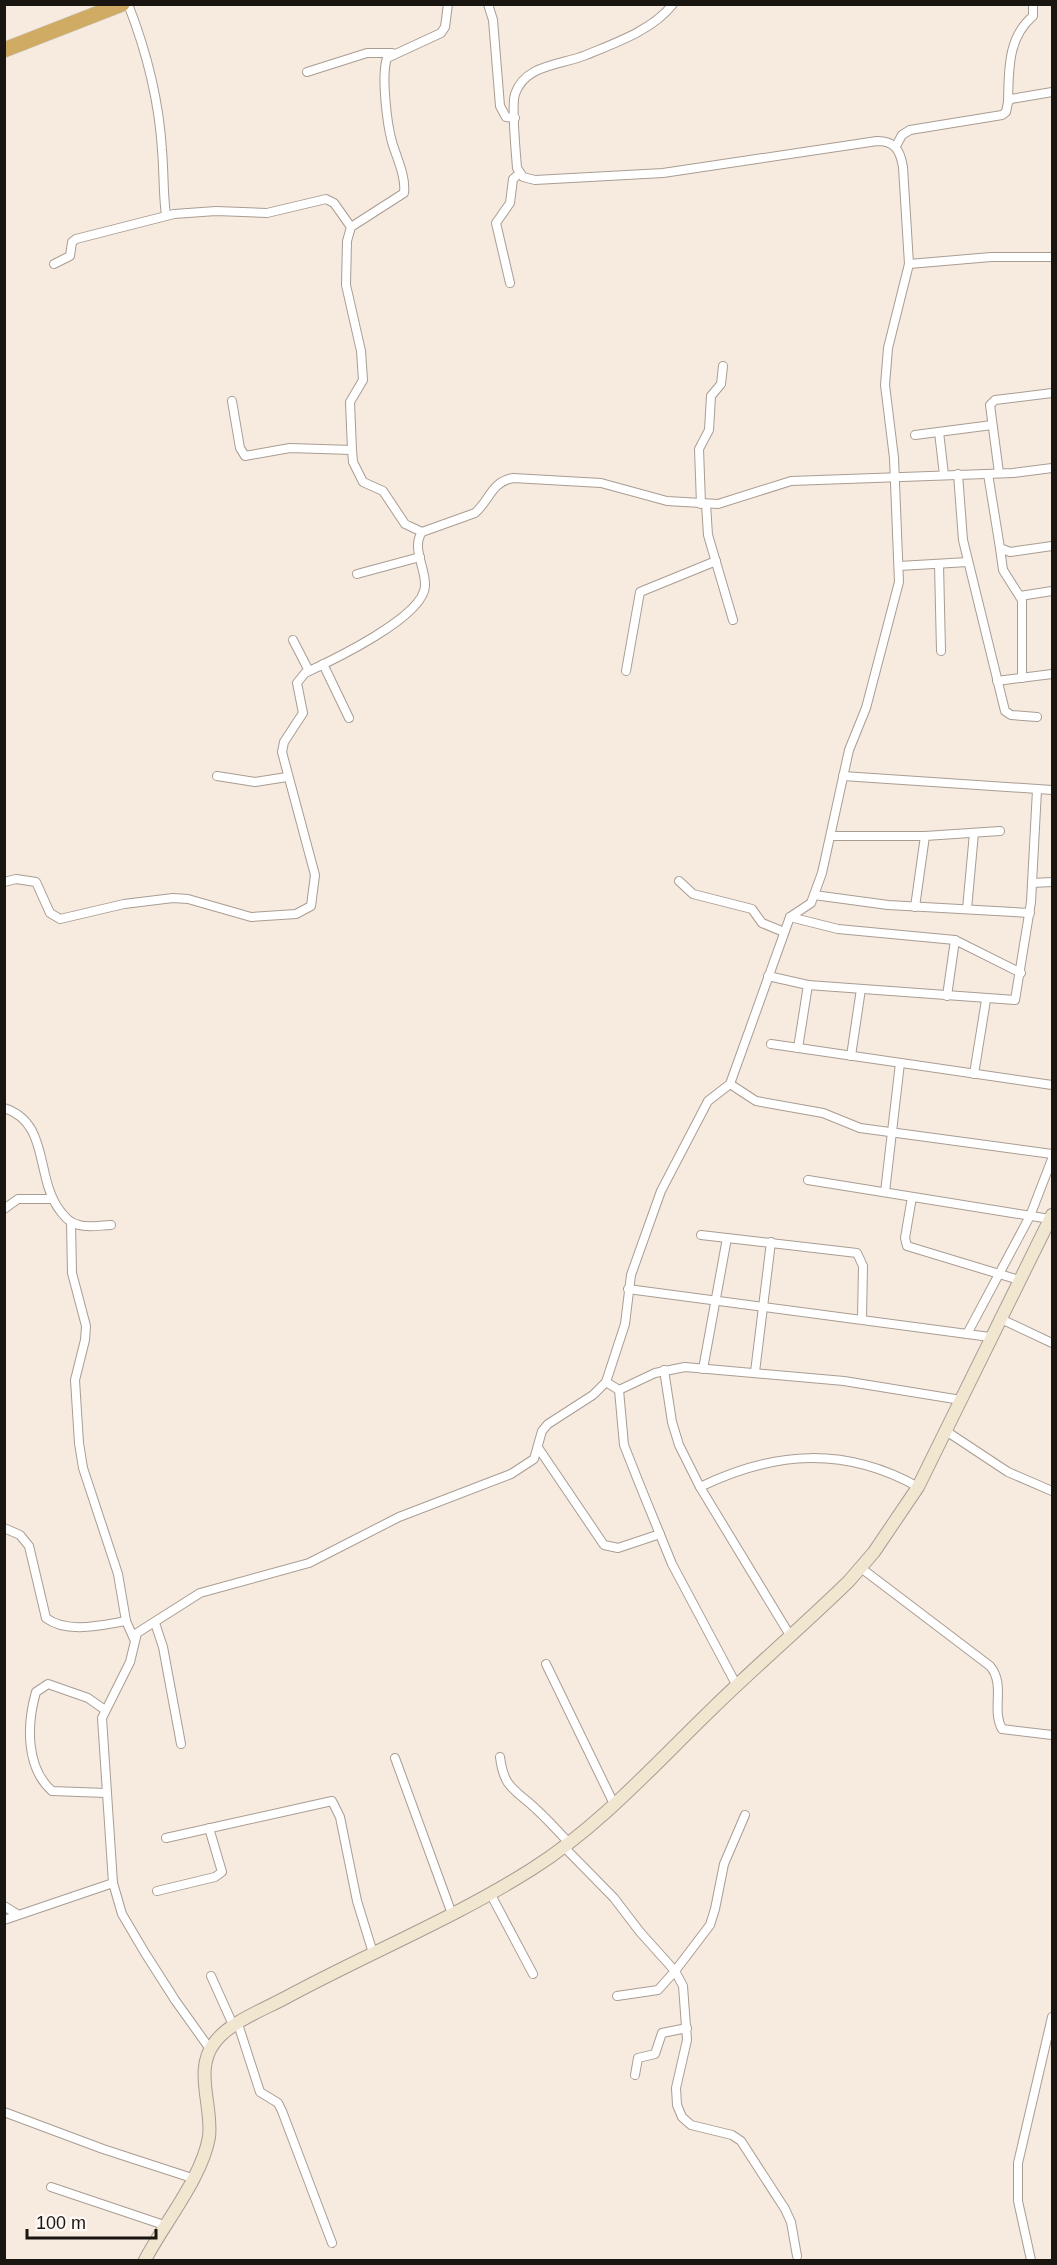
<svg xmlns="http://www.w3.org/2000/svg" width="1057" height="2265" font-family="Helvetica,sans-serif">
	<rect width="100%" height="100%" fill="#f7eadf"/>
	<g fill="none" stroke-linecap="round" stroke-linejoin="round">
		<g stroke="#a99d93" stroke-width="10">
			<g id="street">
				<path d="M128,4C146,50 159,101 162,150C164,172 163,194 166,215"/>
				<polyline points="488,4 493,20 500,106 506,117 515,118"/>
				<polyline points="307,72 367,53 392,53"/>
				<path d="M1008,102C1009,71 1007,38 1033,16V4"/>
				<polyline points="896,146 902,135 910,130 1002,115 1006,112 1008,102 1011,99 1052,92"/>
				<polyline points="54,264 70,256 72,242 76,239 174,214 216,211 267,213 326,199 334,203 351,227"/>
				<polyline points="909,264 991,257 1052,257"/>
				<polyline points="510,283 496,223 510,203 513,179 520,173"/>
				<polyline points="232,401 240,448 245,456 290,448 352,450"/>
				<polyline points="939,432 944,475"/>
				<polyline points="915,435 992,425"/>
				<polyline points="999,473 990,405 995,400 1052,393"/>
				<polyline points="958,474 963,540 1005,711 1011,715 1037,717"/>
				<polyline points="988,474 1000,548 1010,552 1052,546"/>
				<polyline points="701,504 699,449 709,430 711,396 721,384 723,366"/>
				<polyline points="706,504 708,535 733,620"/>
				<path d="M422,532L405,524L383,491L363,482L353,462L352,450L350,402L363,380L361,351L346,285L347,241L351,227L404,193C406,176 397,159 392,142C387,124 381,75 387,58L441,33L445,27L448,4"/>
				<polyline points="1000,548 1003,570 1022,600 1022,678"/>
				<polyline points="939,564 941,651"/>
				<polyline points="899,566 968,562"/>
				<polyline points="357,574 420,557"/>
				<polyline points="1020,596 1052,591"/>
				<polyline points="293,640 309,671"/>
				<polyline points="323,664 349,718"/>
				<polyline points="626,671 640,592 716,561"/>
				<polyline points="997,681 1052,674"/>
				<polyline points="217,776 255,782 287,777"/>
				<polyline points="843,776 1052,790"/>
				<polyline points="831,836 925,836 1000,831"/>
				<polyline points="679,881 693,894 752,909 762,923 784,932"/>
				<path d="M4,882L16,879L36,882L50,913L60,919L124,904L173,898L188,899L251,917L296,914L311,906L315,875L282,752L284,742L303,713L297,683L305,673C331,661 424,617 425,586C426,568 411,548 422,532L475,513C490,500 491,482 513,478L601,483L667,501L718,504L791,481L1013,473L1052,468"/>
				<polyline points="1032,883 1052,882"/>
				<polyline points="814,895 888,905 1030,913"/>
				<polyline points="915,907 925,836"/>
				<polyline points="967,909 974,833"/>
				<polyline points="790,917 838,929 955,940 1021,973"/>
				<polyline points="768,976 808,985 1015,1000 1031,902 1037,790"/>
				<polyline points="947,996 955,940"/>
				<polyline points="771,1044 1052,1085"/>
				<polyline points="798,1048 808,985"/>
				<polyline points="851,1056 861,989"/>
				<polyline points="974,1074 986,1000"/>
				<polyline points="730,1084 756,1101 823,1113 860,1128 1052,1154"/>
				<path d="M4,1108C51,1123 34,1178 61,1212C66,1218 70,1223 79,1225C89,1228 101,1225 111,1225"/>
				<polyline points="808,1180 1050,1219"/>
				<polyline points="885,1192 900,1063"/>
				<polyline points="912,1197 905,1238 907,1246 1019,1280"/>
				<polyline points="4,1209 18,1199 52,1199"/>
				<polyline points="71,1222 72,1273 86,1326 85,1340 75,1380 79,1443 83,1468 118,1574 126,1621 134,1639"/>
				<polyline points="701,1235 857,1253 863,1266 862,1318"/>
				<polyline points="628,1289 990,1337"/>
				<polyline points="999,1318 1052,1343"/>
				<polyline points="967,1334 1030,1216 1052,1159"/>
				<polyline points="703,1369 727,1238"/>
				<polyline points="664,1370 672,1422 679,1445 700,1487 791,1637"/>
				<polyline points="755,1372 771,1242"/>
				<polyline points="606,1382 619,1390 655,1373 685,1367 844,1381 961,1400"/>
				<polyline points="619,1390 624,1445 639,1483 672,1564 737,1686"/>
				<polyline points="946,1431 1008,1472 1052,1491"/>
				<polyline points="539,1449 604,1545 618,1548 660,1534"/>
				<path d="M700,1487C774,1451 845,1446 918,1487"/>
				<path d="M4,1528L20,1535L29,1546L46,1618C67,1634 102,1625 126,1621"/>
				<path d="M861,1568L990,1666C1006,1685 991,1709 1002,1729L1052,1735"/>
				<polyline points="155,1623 163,1647 181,1744"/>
				<polyline points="546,1664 614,1804"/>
				<path d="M105,1710L88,1698L48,1684L36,1692C27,1723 25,1767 52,1791L106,1793"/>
				<path d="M500,1757C504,1789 515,1789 536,1809C547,1819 558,1831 569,1843"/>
				<polyline points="395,1758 452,1914"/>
				<polyline points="166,1838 332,1801 340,1817 357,1901 373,1953"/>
				<polyline points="564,1847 614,1898 640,1932 675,1971 683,1986 687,2040 676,2088 677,2105 682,2117 691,2125 732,2135 741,2141 785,2209 791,2222 797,2256"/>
				<polyline points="157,1891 215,1877 222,1872 209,1828"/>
				<polyline points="490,1893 533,1974"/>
				<polyline points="4,1906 17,1914"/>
				<polyline points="4,1920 113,1883"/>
				<polyline points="211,1976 234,2027"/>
				<polyline points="617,1996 658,1990 675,1971 710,1925 715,1909 724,1864 745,1815"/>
				<polyline points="238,2024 260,2092 278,2103 282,2111 332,2243"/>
				<path d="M210,2049L175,2000L145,1953L122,1914L113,1883L102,1718L130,1662L137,1633L200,1593L309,1563L399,1517L511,1474L534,1459L542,1431L548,1424L593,1395L606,1382L625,1324L631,1275L661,1191L708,1101L730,1084L790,917L811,903L822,873L849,750L866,708L899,582L894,458L885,385L888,348L909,264L903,167C900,150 895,141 877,141L663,173L535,180L523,177L517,168C516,152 511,107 515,94C525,64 562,65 586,55C615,43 653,30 673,4"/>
				<polyline points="635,2075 638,2058 655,2054 662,2033 687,2028"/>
				<polyline points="4,2112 103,2149 192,2178"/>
				<polyline points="51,2187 164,2225"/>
				<polyline points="1031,2260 1018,2201 1018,2163 1052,2017"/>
			</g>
		</g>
		<g stroke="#a99d93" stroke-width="14">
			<path id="secondary" d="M145,2260C164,2223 202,2178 209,2137C213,2106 193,2069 215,2042C230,2022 263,2010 285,1998C366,1954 453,1919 532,1869C600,1826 655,1764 713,1708C757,1665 804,1625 849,1581L874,1552L918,1487L1052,1215"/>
		</g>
		<g stroke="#cccccb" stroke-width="16">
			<polyline id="highway" points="4,50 122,4"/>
		</g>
		<use href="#street" stroke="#fff" stroke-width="8"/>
		<use href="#secondary" stroke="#f1e6d0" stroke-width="12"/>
		<use href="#highway" stroke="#cfab63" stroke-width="15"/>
	</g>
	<rect width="1057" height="2265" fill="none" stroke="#191511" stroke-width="12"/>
	<path d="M27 2229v9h129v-9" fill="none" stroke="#191511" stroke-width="3"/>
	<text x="36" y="2229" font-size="18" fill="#191511" stroke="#fef9f5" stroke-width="4.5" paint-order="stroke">100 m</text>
</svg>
